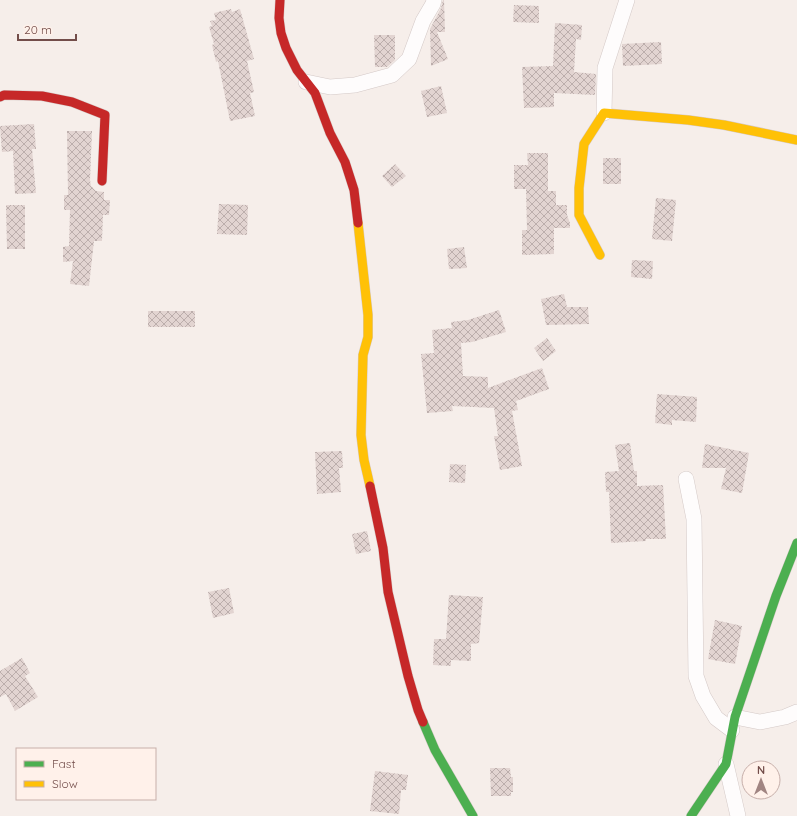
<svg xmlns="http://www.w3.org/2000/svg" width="797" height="816" font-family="Quicksand,sans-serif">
	<defs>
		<pattern id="building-cross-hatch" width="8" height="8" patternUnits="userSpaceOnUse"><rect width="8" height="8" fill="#e2d4d1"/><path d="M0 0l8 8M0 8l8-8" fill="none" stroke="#bcaeac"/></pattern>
	</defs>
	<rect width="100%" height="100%" fill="#f6eeea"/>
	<g fill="url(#building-cross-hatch)">
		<polygon points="443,0 444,0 445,32 437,32 448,59 431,66 430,29 441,8"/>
		<polygon points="514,5 539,6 539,23 513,22"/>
		<polygon points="231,9 232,12 240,9 254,59 247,61 254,92 250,93 255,116 230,121 218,61 216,62 212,45 214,44 209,27 212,26 210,21 216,20 214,13"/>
		<polygon points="555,23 582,25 581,40 576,39 574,72 596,74 595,95 554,93 554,107 524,108 522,67 553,66"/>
		<polygon points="374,35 395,35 395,60 387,67 375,67"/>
		<polygon points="661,42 662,64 623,66 622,44"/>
		<polygon points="441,86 447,113 427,117 421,91"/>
		<polygon points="34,124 36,149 32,149 36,193 15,194 13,151 2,152 0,126"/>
		<polygon points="67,131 92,131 90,180 91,186 96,191 104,192 104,200 110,200 109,215 103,215 102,241 94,241 89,286 70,284 73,261 63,262 63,247 69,246 70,210 64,210 64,195 68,195"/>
		<polygon points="527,153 548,153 548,191 556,191 556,205 567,205 567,215 570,223 570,228 554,228 554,254 522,255 522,230 527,230 526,189 514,189 514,165 528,165"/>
		<rect x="603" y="158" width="18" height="26"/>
		<polygon points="395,164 406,176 392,187 382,176"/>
		<polygon points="656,198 676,200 672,241 652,239"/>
		<polygon points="219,204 248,205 247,235 217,234"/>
		<polygon points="6,205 25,205 25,249 7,249"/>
		<polygon points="464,247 467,268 449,269 447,249"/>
		<polygon points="632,260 653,261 652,279 631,277"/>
		<polygon points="564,294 567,307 588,307 589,324 546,325 541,299"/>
		<polygon points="499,310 506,332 472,342 461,343 463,376 488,377 488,388 542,368 549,389 516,401 518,410 512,411 522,466 500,470 494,436 498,436 494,408 452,406 453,411 427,413 421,354 434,353 432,330 452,328 451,322 468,320"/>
		<rect x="148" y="311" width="47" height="16"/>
		<polygon points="547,338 556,351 543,361 534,348"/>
		<polygon points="657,394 697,397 696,422 672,420 672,425 655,423"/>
		<polygon points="630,443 634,471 637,471 637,486 663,485 666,539 646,539 646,541 611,543 609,492 606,492 605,472 619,471 615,445"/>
		<polygon points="705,444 749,453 742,493 721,489 726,468 702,468"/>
		<polygon points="342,451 343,468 339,468 341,492 317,494 315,452"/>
		<polygon points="450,464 466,465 465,483 449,482"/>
		<polygon points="367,531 371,551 356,554 352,534"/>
		<polygon points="229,588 234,613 213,618 208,592"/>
		<polygon points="449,595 483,597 479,643 471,644 471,661 451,660 451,666 433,665 434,639 446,639"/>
		<polygon points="715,620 742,626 735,664 708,659"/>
		<polygon points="22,658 30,673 25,676 38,697 15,711 6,694 0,697 0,671"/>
		<polygon points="490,768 510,768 511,777 513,777 513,792 511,792 511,796 491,796"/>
		<polygon points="375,771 408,775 406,790 401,790 399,814 370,811"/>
	</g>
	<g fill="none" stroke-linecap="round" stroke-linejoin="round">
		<g stroke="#d4c9c7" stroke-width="16">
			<g id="street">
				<polyline points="306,82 330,87 355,85 392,75 409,59 423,21 433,4 434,0"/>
				<polyline points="604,113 605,68 627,0"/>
				<polyline points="686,479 694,519 696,676 703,696 716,718 732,730"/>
				<polyline points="735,717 760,722 785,717 797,712"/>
				<polyline points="726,764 738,816"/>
			</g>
		</g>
		<g stroke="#d6cac8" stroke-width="10">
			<g id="fast">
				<polyline points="423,722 435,750 473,816"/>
				<polyline points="691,816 726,764 735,717 776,596 797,543"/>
			</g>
		</g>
		<g stroke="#d6cac8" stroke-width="10">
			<g id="slow">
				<polyline points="358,223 368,315 368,337 363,355 361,435 364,460 370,486"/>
				<polyline points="600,255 579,215 579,188 584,144 604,113 688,120 724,125 797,140"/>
			</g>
		</g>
		<g stroke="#d6cac8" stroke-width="10">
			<g id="jam">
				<polyline points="280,0 279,18 281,33 286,48 297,70 315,93 330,133 345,162 354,190 358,223"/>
				<polyline points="0,97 4,95 42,96 72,102 105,115 102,181"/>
				<polyline points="370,486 383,548 388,592 408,676 418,710 423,722"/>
			</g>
		</g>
		<use href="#street" stroke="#fefcfc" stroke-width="15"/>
		<use href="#fast" stroke="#4caf50" stroke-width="9"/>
		<use href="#slow" stroke="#ffc107" stroke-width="9"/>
		<use href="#jam" stroke="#c62828" stroke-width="9"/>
	</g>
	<rect x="16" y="748" width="140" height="52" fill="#fff1ea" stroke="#c7afaa"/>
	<rect x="24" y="761" width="20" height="6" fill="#4caf50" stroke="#c7afaa"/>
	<text x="52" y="768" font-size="12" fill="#734d4a">Fast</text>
	<rect x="24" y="781" width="20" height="6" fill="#ffc107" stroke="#c7afaa"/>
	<text x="52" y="788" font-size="12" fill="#734d4a">Slow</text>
	<g transform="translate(761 780)"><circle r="19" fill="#fff1ea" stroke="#c7afaa"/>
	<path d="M0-3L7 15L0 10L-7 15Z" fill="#a18582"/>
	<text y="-6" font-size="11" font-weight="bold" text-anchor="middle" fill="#734d4a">N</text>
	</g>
	<path d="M18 34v6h58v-6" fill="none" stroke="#734d4a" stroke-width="2"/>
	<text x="24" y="34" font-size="12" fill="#734d4a" stroke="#fff1ea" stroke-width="3" paint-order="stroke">20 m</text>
</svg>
